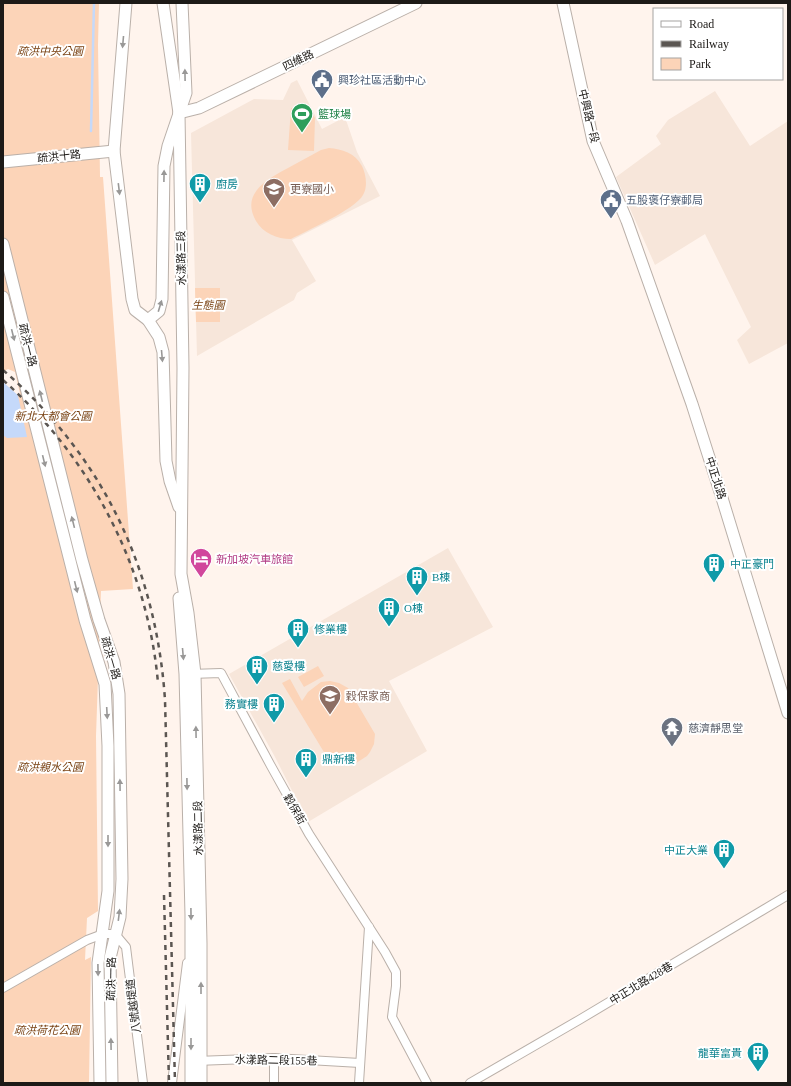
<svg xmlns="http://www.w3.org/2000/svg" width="791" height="1086" font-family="'Times New Roman','Noto Sans TC',serif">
	<rect width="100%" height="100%" fill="#fff4ed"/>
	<g fill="#f7e6da">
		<polygon points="297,80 322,129 345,117 357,152 380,196 292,240 316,281 297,293 294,300 197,356 191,133 254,99 283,100 291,83"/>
		<polygon points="715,91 750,146 788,121 788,343 749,364 737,340 751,327 705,234 655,265 616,177 661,144 656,136 668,120"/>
		<polygon points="448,548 493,627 389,681 427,751 308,822 275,757 229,674"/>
	</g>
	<g fill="#fcd4b8">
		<polygon points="3,3 99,3 98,45 100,177 103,177 133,589 101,591 96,736 98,911 87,918 85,960 91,957 89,1083 3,1083"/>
		<polygon points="291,108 309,109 315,118 314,151 288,150"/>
		<path d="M329,148C342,149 355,153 362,166C366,174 368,187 363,195C356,209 306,231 291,239C277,239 263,233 256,221C240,193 268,179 288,168C299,162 310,156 321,150Z"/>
		<polygon points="195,288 220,288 220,322 196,322"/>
		<polygon points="318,666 324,676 304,687 298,677"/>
		<polygon points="290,679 302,701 308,692 321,682 330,681 339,683 348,688 375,734 374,744 370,752 367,756 353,765 337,764 330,762 282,683"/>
	</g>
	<polygon fill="#c5d9fa" points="13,373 27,437 7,438 3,435 3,389 5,374"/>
	<polygon fill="#fff4ed" points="8,369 15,372 21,398 3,382 3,374 6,370"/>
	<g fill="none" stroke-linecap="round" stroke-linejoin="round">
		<polyline stroke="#c5d9fa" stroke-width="2.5" points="91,131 94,3"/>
		<g stroke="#bab0a9" stroke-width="10">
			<g id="street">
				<polyline points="190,674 221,673 271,766 309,834 385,952 396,972 396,986 392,1017 427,1083"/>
				<polyline points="3,988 87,940 103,934 115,934 126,947 143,1083"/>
				<polyline points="196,1061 274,1058 360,1063"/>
				<polyline points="172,1083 187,963"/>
				<polyline points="274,1083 274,1058"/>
				<polyline points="359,1083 369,927"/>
				<polyline points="470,1083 579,1020 788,895"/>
			</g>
		</g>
		<g stroke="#bab0a9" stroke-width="13">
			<g id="secondary">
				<polyline points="126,3 114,151 132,299 135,310 148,320 159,311 162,299 164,166 168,146 186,93 182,3"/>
				<polyline points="163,3 179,113 183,368 181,574 188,613 195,674 201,943 201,1083"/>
				<polyline points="563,3 593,141 627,221 692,404 722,498 788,713"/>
				<polyline points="179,113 199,108 416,3"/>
				<polyline points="3,162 114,151"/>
				<polyline points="3,244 82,560 99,620 114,662 119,694 122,879 120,917 110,958 112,1083"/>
				<polyline points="3,297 85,620 105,684 108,746 108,891 98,963 100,1083"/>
				<polyline points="148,320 159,337 163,352 166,461 170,481 179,507"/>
				<polyline points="179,598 185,674 191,915 191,1083"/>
			</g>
		</g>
		<use href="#street" stroke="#fff" stroke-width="8"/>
		<use href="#secondary" stroke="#fff" stroke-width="11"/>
		<g stroke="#5b5652" stroke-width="2.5" stroke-dasharray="5 5" stroke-linecap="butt">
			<path d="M3,370C103,457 156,568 165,700L175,1083"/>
			<path d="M3,380C90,457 148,567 158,683"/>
			<polyline points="164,895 169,1083"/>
		</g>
	</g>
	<defs><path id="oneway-solid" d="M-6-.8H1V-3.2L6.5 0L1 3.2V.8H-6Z"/></defs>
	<g fill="#999897">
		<use href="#oneway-solid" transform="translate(123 42) rotate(95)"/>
		<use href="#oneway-solid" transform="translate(185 75) rotate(-91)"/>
		<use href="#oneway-solid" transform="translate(164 176) rotate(-89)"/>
		<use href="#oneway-solid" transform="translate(119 189) rotate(83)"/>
		<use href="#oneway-solid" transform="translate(160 306) rotate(-73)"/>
		<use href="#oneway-solid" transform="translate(13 335) rotate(76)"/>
		<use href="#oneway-solid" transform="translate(162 356) rotate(85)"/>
		<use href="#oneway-solid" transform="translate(41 396) rotate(-104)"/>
		<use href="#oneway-solid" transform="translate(44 461) rotate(76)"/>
		<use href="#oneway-solid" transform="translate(73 522) rotate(-104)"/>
		<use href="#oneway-solid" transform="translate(76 587) rotate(76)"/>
		<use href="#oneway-solid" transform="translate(183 654) rotate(85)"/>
		<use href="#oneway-solid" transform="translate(107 713) rotate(87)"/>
		<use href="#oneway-solid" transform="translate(196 732) rotate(-91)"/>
		<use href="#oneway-solid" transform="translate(187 784) rotate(89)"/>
		<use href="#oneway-solid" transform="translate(120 785) rotate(-91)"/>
		<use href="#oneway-solid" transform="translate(108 841) rotate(90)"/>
		<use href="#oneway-solid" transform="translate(191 914) rotate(89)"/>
		<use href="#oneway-solid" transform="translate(119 915) rotate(-83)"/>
		<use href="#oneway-solid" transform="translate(98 970) rotate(89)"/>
		<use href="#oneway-solid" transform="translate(201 988) rotate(-90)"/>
		<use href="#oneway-solid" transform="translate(111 1044) rotate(-91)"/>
		<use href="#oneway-solid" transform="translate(191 1044) rotate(90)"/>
	</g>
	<defs>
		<g id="civic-pin" transform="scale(1.15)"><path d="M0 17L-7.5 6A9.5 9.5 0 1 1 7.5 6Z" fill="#5c6f8a" stroke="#fff"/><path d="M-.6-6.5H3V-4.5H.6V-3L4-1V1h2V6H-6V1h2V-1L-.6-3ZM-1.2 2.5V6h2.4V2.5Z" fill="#fff"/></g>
		<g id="stadium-pin" transform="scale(1.15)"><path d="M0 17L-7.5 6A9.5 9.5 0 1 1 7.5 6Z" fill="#2e9e5b" stroke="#fff"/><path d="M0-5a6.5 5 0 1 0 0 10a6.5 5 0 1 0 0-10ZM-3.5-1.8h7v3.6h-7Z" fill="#fff"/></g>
		<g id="building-pin" transform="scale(1.15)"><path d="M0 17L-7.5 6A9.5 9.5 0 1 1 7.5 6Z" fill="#0f9aa8" stroke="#fff"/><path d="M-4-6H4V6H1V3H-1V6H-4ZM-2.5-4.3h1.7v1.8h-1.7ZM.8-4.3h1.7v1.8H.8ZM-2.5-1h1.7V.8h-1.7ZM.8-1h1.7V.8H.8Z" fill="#fff"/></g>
		<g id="school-pin" transform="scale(1.15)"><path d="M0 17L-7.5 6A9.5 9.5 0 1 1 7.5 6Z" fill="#8d6e63" stroke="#fff"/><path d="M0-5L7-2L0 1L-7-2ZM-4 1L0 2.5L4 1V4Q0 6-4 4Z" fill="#fff"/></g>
		<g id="hotel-pin" transform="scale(1.15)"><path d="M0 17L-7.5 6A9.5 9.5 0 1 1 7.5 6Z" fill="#d1479c" stroke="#fff"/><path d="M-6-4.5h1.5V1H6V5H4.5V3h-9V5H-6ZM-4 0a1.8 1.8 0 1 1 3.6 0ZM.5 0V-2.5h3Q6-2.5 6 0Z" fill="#fff"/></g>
		<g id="temple-pin" transform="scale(1.15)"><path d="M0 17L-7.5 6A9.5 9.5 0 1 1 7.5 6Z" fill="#6b7280" stroke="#fff"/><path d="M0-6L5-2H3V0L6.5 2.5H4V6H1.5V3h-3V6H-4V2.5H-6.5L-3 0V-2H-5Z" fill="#fff"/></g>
	</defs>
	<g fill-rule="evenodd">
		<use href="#civic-pin" x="322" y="80"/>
		<use href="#stadium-pin" x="302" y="114"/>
		<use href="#building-pin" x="200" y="184"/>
		<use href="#school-pin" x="274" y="189"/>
		<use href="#civic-pin" x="611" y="200"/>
		<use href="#hotel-pin" x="201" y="559"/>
		<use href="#building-pin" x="714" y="564"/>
		<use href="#building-pin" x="417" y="577"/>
		<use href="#building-pin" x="389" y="608"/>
		<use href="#building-pin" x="298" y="629"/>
		<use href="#building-pin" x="257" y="666"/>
		<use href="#school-pin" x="330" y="696"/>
		<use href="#building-pin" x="274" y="704"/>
		<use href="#temple-pin" x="672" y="728"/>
		<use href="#building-pin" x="306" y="759"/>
		<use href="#building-pin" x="724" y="850"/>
		<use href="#building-pin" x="758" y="1053"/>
	</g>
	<g text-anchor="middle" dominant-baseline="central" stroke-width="4" stroke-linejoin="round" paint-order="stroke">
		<g font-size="11" font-style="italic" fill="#794213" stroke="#fff">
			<text x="50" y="51">疏洪中央公園</text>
			<text x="208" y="305">生態園</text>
			<text x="53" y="416">新北大都會公園</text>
			<text x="50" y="767">疏洪親水公園</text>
			<text x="47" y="1030">疏洪荷花公園</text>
		</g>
		<g font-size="11" fill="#1d1a17" stroke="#fff">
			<text transform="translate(298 60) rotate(-26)">四維路</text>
			<text transform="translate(589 116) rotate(76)">中興路一段</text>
			<text transform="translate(59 156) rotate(-6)">疏洪十路</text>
			<text transform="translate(181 258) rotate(-91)">水漾路三段</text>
			<text transform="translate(28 345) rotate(76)">疏洪一路</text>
			<text transform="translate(716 478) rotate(72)">中正北路</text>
			<text transform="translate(111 658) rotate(74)">疏洪一路</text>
			<text transform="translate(295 809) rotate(60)">穀保街</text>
			<text transform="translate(198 828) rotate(-91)">水漾路二段</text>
			<text transform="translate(111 979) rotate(-89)">疏洪一路</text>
			<text transform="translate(641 983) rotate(-31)">中正北路428巷</text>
			<text transform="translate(133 1006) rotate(-97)">八號越堤道</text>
			<text transform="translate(276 1060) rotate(1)">水漾路二段155巷</text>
		</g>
		<g font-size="11" fill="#4e5e75" stroke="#fff" text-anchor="start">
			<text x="338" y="80">興珍社區活動中心</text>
			<text x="626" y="200">五股褒仔寮郵局</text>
		</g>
		<g font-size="11" fill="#27864d" stroke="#fff" text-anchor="start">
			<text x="318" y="114">籃球場</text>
		</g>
		<g font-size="11" fill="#0d838f" stroke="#fff" text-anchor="start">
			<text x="216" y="184">廚房</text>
			<text x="730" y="564">中正豪門</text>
			<text x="432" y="577">B棟</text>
			<text x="404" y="608">O棟</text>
			<text x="314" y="629">修業樓</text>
			<text x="272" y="666">慈愛樓</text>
			<text x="258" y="704" text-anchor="end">務實樓</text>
			<text x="322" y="759">鼎新樓</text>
			<text x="708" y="850" text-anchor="end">中正大業</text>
			<text x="742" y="1053" text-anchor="end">龍華富貴</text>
		</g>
		<g font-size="11" fill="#785e54" stroke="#fff" text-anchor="start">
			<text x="290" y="189">更寮國小</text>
			<text x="346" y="696">穀保家商</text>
		</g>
		<g font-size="11" fill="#b23c85" stroke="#fff" text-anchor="start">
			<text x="216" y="559">新加坡汽車旅館</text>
		</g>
		<g font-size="11" fill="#5b616d" stroke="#fff" text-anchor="start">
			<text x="688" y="728">慈濟靜思堂</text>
		</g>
	</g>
	<rect width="791" height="1086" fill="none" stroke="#1d1a17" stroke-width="8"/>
	<rect x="653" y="8" width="130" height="72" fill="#ffffff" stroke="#a5a3a2"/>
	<rect x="661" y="21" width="20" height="6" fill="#ffffff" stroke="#a5a3a2"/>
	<text x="689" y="28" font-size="12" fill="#1d1a17">Road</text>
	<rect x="661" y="41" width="20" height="6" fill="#5b5652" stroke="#a5a3a2"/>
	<text x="689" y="48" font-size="12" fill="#1d1a17">Railway</text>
	<rect x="661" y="58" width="20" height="12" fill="#fcd4b8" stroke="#a5a3a2"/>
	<text x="689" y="68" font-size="12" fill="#1d1a17">Park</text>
</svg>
